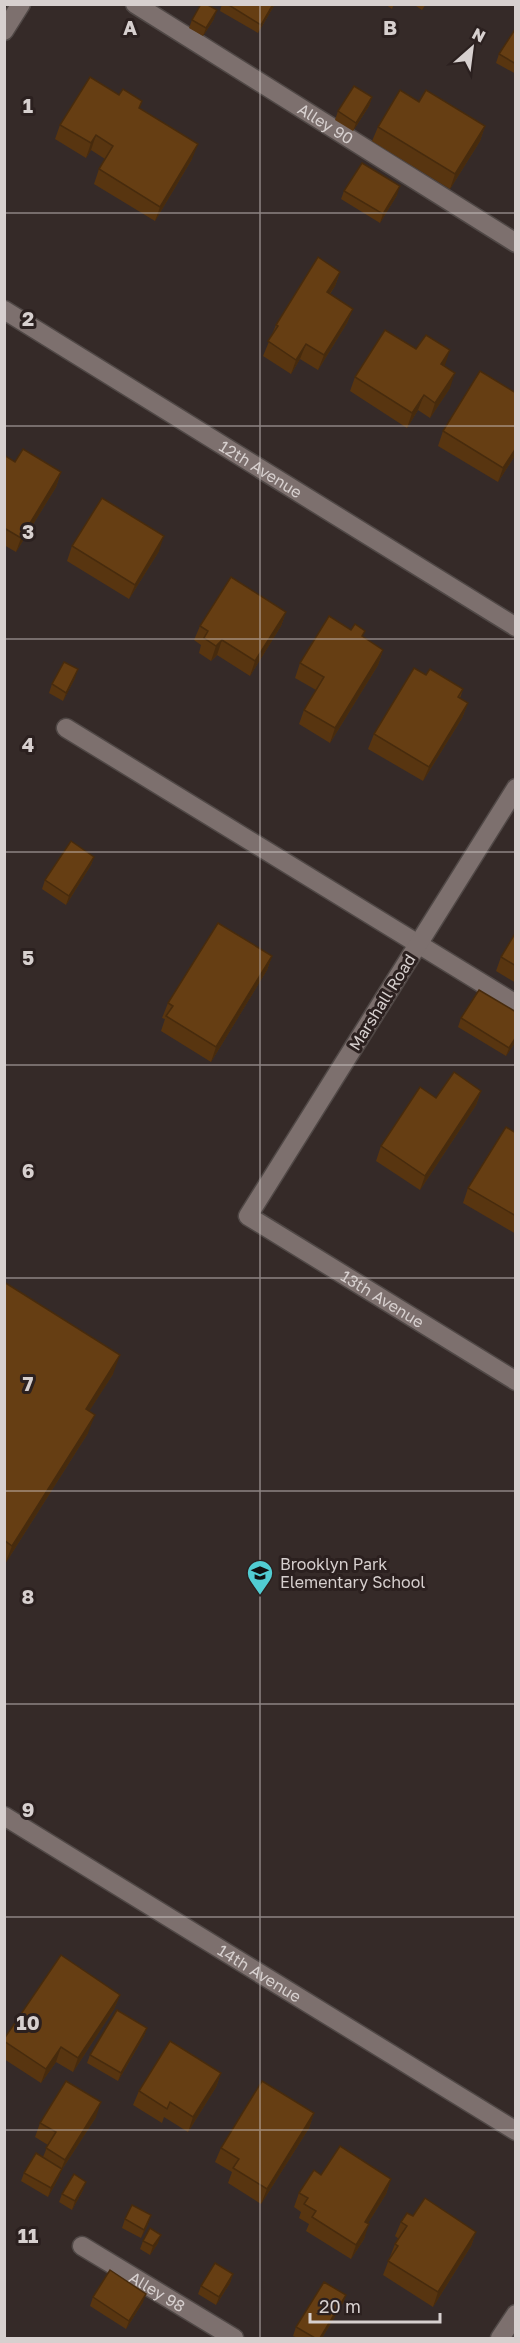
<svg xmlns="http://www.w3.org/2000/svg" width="520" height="2343" font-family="'Golos Text',sans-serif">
	<rect width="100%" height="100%" fill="#352a28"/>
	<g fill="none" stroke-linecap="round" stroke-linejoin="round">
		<g stroke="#504846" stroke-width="21">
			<g id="service">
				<path id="s1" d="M135,4L516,243"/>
				<polyline points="66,728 516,1004"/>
				<path id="s2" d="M82,2246L234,2338"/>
			</g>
		</g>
		<g stroke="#504846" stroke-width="21">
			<g id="minor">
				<polyline points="4,31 21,4"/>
				<path id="s3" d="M4,310L516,627"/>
				<path id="s4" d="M516,788L248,1216L516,1381"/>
				<path id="s5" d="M4,1816L516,2131"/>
			</g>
		</g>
		<g stroke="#504846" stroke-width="21">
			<polyline id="tertiary" points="500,2338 516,2314"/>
		</g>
		<use href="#service" stroke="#7d706e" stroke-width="18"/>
		<use href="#minor" stroke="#7d706e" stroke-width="18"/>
		<use href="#tertiary" stroke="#7d706e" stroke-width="18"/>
	</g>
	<g fill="#583510">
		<polygon points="222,4 275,4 258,33 220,11"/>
		<polygon points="385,4 394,4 392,9"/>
		<polygon points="413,4 426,4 422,10"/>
		<polygon points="214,19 203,36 189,28 192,20"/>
		<polygon points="516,28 516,74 496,63 499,54"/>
		<polygon points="372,97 369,106 353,131 335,120 338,111"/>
		<polygon points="419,102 485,126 480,141 450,189 372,141 378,127"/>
		<polygon points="140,108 192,159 155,221 94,184 99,169 105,159 91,150 86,158 55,139 60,125"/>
		<polygon points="344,191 397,195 380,223 341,199"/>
		<polygon points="340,272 335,286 330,294 353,309 347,323 318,370 300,359 291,374 263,356 276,325"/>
		<polygon points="416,349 445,365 444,366 450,388 430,418 418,410 407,428 350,391 355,377"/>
		<polygon points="516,393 516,454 498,482 438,446 443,431"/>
		<polygon points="4,455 15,462 61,472 56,487 16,552 4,545"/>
		<polygon points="72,546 159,551 129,599 67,561"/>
		<polygon points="286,612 281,626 250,676 217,655 211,661 199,653 201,645 194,640 200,626"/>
		<polygon points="363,637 383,650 378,665 330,743 299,724 304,710 316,690 295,678 300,663"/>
		<polygon points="426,675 463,689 460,698 468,703 462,718 423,781 368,749 374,734"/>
		<polygon points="75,678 63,701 49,693 52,684"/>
		<polygon points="94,857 91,865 66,905 42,889 45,880"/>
		<polygon points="516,932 516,983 496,971 501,957"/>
		<polygon points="272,956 267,970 211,1062 161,1031 165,1019 162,1018 168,1003"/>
		<polygon points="516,1012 516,1041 506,1056 458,1027 461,1018"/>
		<polygon points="481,1091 476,1105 420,1190 376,1161 381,1146 436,1098"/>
		<polygon points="516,1133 516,1234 463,1203 468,1188"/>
		<polygon points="4,1282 113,1374 89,1411 88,1433 5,1564 4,1563"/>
		<polygon points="120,1995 114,2009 73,2072 56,2062 41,2083 4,2059 4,2039"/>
		<polygon points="147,2028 144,2036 118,2081 87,2063 90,2055"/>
		<polygon points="221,2073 216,2087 188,2132 164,2117 162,2123 133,2105 139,2091"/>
		<polygon points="314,2113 309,2128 261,2204 228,2183 232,2172 215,2162 221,2148"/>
		<polygon points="96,2117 61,2171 59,2177 48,2197 21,2181 24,2173 43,2157 48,2145 35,2137 40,2123"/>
		<polygon points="321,2175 391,2179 386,2194 368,2223 364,2239 351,2259 306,2231 309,2224 299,2218 301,2212 294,2207 299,2193"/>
		<polygon points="83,2190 72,2210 59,2202 62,2194"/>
		<polygon points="413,2216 476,2232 471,2246 433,2307 383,2275 395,2244 399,2239 395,2236 401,2222"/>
		<polygon points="125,2219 148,2224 141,2238 122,2228"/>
		<polygon points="143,2241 158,2243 150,2255 140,2249"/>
		<polygon points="233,2274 230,2283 216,2305 198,2294 201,2286"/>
		<polygon points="346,2295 343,2303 322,2338 298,2338 293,2336 296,2327"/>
		<polygon points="93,2297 143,2302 126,2329 90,2306"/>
	</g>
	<g fill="#472b0d">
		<polygon points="273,4 275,4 258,33 261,25"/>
		<polygon points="217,10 214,19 203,36 206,28"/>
		<polygon points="372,97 369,106 353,131 356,123"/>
		<polygon points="485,126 480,141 450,189 455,174"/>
		<polygon points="96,135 91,150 86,158 91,143"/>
		<polygon points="198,144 192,159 155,221 160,207"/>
		<polygon points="400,186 397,195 380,223 383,214"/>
		<polygon points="340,272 335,286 321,306 327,292"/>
		<polygon points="353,309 347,323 318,370 324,355"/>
		<polygon points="306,344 300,359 291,374 296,360"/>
		<polygon points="450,350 445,365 436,379 441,364"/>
		<polygon points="455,373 450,388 430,418 435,403"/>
		<polygon points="424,395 418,410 407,428 412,413"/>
		<polygon points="516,448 516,454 498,482 503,468"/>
		<polygon points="61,472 56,487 16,552 21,538"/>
		<polygon points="164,536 159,551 129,599 135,585"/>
		<polygon points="286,612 281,626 250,676 255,661"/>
		<polygon points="222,640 217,655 211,661 216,646"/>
		<polygon points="383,650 378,665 330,743 335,728"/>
		<polygon points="78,669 75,678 63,701 66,693"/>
		<polygon points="468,703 462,718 423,781 429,767"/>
		<polygon points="94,857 91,865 66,905 69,896"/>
		<polygon points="272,956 267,970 211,1062 216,1047"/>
		<polygon points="516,1037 516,1041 506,1056 509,1048"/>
		<polygon points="481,1091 476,1105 420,1190 425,1176"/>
		<polygon points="120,1355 113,1374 79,1427 86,1409"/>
		<polygon points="95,1415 88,1433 5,1564 12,1546"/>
		<polygon points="120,1995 114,2009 73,2072 78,2058"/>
		<polygon points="147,2028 144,2036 118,2081 121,2073"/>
		<polygon points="61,2047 56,2062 41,2083 46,2069"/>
		<polygon points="221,2073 216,2087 188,2132 193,2117"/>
		<polygon points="101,2102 96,2117 61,2171 59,2177 48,2197 51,2188 60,2172 65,2160"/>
		<polygon points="314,2113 309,2128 261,2204 267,2189"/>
		<polygon points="391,2179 386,2194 360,2236 365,2222"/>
		<polygon points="86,2182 83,2190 72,2210 75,2201"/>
		<polygon points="151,2215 148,2224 141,2238 144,2230"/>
		<polygon points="369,2224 364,2239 351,2259 356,2245"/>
		<polygon points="476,2232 471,2246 433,2307 438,2292"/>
		<polygon points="161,2235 158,2243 150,2255 153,2246"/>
		<polygon points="233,2274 230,2283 216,2305 219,2297"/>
		<polygon points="146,2294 143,2302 126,2329 129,2321"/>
		<polygon points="346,2295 343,2303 322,2338 320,2338"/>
	</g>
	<g fill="#663e13" stroke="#472b0d" stroke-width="1.5">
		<polygon points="201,4 206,4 217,10 206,28 192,20"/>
		<polygon points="227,4 273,4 261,25"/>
		<polygon points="516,28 516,64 499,54"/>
		<polygon points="90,77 119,95 123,89 142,101 139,108 198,144 160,207 99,169 113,146 96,135 91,143 60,125"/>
		<polygon points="354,86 372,97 356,123 338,111"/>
		<polygon points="400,90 419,102 426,90 485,126 455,174 378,127"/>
		<polygon points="362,163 400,186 383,214 344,191"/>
		<polygon points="318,257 340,272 327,292 353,309 324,355 306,344 296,360 268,341 278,326 276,325"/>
		<polygon points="385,330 416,349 426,335 450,350 441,364 455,373 435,403 424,395 412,413 355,377"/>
		<polygon points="480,371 516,393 516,448 503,468 443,431"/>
		<polygon points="23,449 61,472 21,538 4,528 4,455 15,462"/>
		<polygon points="102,498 164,536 135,585 72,546"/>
		<polygon points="231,577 286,612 255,661 222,640 216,646 204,638 208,631 200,626"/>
		<polygon points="329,616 351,630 355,624 365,631 362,636 383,650 335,728 304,710 324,677 300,663"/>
		<polygon points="64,662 78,669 66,693 52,684"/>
		<polygon points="414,668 426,675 430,669 463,689 458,697 468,703 429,767 374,734"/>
		<polygon points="71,841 94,857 69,896 45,880"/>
		<polygon points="218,923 272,956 216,1047 166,1016 173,1006 168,1003"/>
		<polygon points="516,932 516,966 501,957"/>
		<polygon points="479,990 516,1012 516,1037 509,1048 461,1018"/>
		<polygon points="454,1072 481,1091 425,1176 381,1146 420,1087 436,1098"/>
		<polygon points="506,1127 516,1133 516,1216 468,1188"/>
		<polygon points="4,1282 120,1355 86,1409 95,1415 12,1546 4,1540"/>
		<polygon points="61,1955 120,1995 78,2058 61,2047 46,2069 4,2041 4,2039"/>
		<polygon points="117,2010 147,2028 121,2073 90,2055"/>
		<polygon points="170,2041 221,2073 193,2117 170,2102 167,2109 139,2091"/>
		<polygon points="66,2081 101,2102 65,2160 46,2148 56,2132 40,2123"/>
		<polygon points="262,2081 314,2113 267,2189 233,2168 239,2159 221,2148"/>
		<polygon points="340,2146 391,2179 365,2222 369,2224 356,2245 312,2217 316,2211 304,2204 308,2198 299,2193 314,2170 321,2175"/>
		<polygon points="36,2153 62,2169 51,2188 24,2173"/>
		<polygon points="74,2174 86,2182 75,2201 62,2194"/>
		<polygon points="425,2198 476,2232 438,2292 388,2261 398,2246 395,2244 407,2226 401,2222 407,2213 413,2216"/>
		<polygon points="132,2205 151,2215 144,2230 125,2219"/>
		<polygon points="150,2228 161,2235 153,2246 143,2241"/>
		<polygon points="215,2263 233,2274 219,2297 201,2286"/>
		<polygon points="110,2270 146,2294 129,2321 93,2297"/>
		<polygon points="324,2282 346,2295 320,2338 315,2338 296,2327"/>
	</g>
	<path fill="none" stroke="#d7d0cf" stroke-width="1.5" stroke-opacity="0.55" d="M260,4V2338M4,213H516M4,426H516M4,639H516M4,852H516M4,1065H516M4,1278H516M4,1491H516M4,1704H516M4,1917H516M4,2130H516"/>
	<defs>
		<g id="school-pin" transform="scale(1.35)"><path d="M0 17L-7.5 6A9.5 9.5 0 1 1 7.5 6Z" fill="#51ccd2" stroke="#2b201f"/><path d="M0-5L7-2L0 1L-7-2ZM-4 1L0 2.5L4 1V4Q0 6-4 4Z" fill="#111"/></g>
	</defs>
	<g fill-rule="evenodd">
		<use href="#school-pin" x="260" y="1573"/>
	</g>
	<g text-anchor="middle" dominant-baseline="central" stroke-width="6" stroke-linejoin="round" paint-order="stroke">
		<g font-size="16" fill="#d7d0cf" stroke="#2b201f">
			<text stroke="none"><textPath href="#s1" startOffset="225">Alley 90</textPath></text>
			<text stroke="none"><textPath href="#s3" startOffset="302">12th Avenue</textPath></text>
			<text transform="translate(382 1002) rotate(-58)">Marshall Road</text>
			<text stroke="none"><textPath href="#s4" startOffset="663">13th Avenue</textPath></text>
			<text stroke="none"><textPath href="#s5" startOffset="300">14th Avenue</textPath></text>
			<text stroke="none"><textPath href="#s2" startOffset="88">Alley 98</textPath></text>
		</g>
		<g font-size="16" fill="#d7d0cf" stroke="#2b201f" text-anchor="start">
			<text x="280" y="1564">Brooklyn Park<tspan x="280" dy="18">Elementary School</tspan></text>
		</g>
	</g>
	<g font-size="20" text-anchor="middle" font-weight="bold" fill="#d7d0cf" stroke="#2b201f" stroke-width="6" stroke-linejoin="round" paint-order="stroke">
		<text x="130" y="35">A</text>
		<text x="390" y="35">B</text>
		<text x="28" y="113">1</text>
		<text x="28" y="326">2</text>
		<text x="28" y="539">3</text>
		<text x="28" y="752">4</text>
		<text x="28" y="965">5</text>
		<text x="28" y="1178">6</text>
		<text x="28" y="1391">7</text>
		<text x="28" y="1604">8</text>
		<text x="28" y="1817">9</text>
		<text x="28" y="2030">10</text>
		<text x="28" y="2243">11</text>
	</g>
	<rect width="520" height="2343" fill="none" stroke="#d7d0cf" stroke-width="12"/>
	<g transform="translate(472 48) rotate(28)" stroke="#2b201f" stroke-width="4.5" paint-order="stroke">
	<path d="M0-4.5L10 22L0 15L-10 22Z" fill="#d7d0cf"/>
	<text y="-9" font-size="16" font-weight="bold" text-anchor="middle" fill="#d7d0cf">N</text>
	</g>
	<path d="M310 2313v9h130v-9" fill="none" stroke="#d7d0cf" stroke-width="3"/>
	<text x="319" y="2313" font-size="18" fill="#d7d0cf" stroke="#2b201f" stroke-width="4.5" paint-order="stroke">20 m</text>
</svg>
